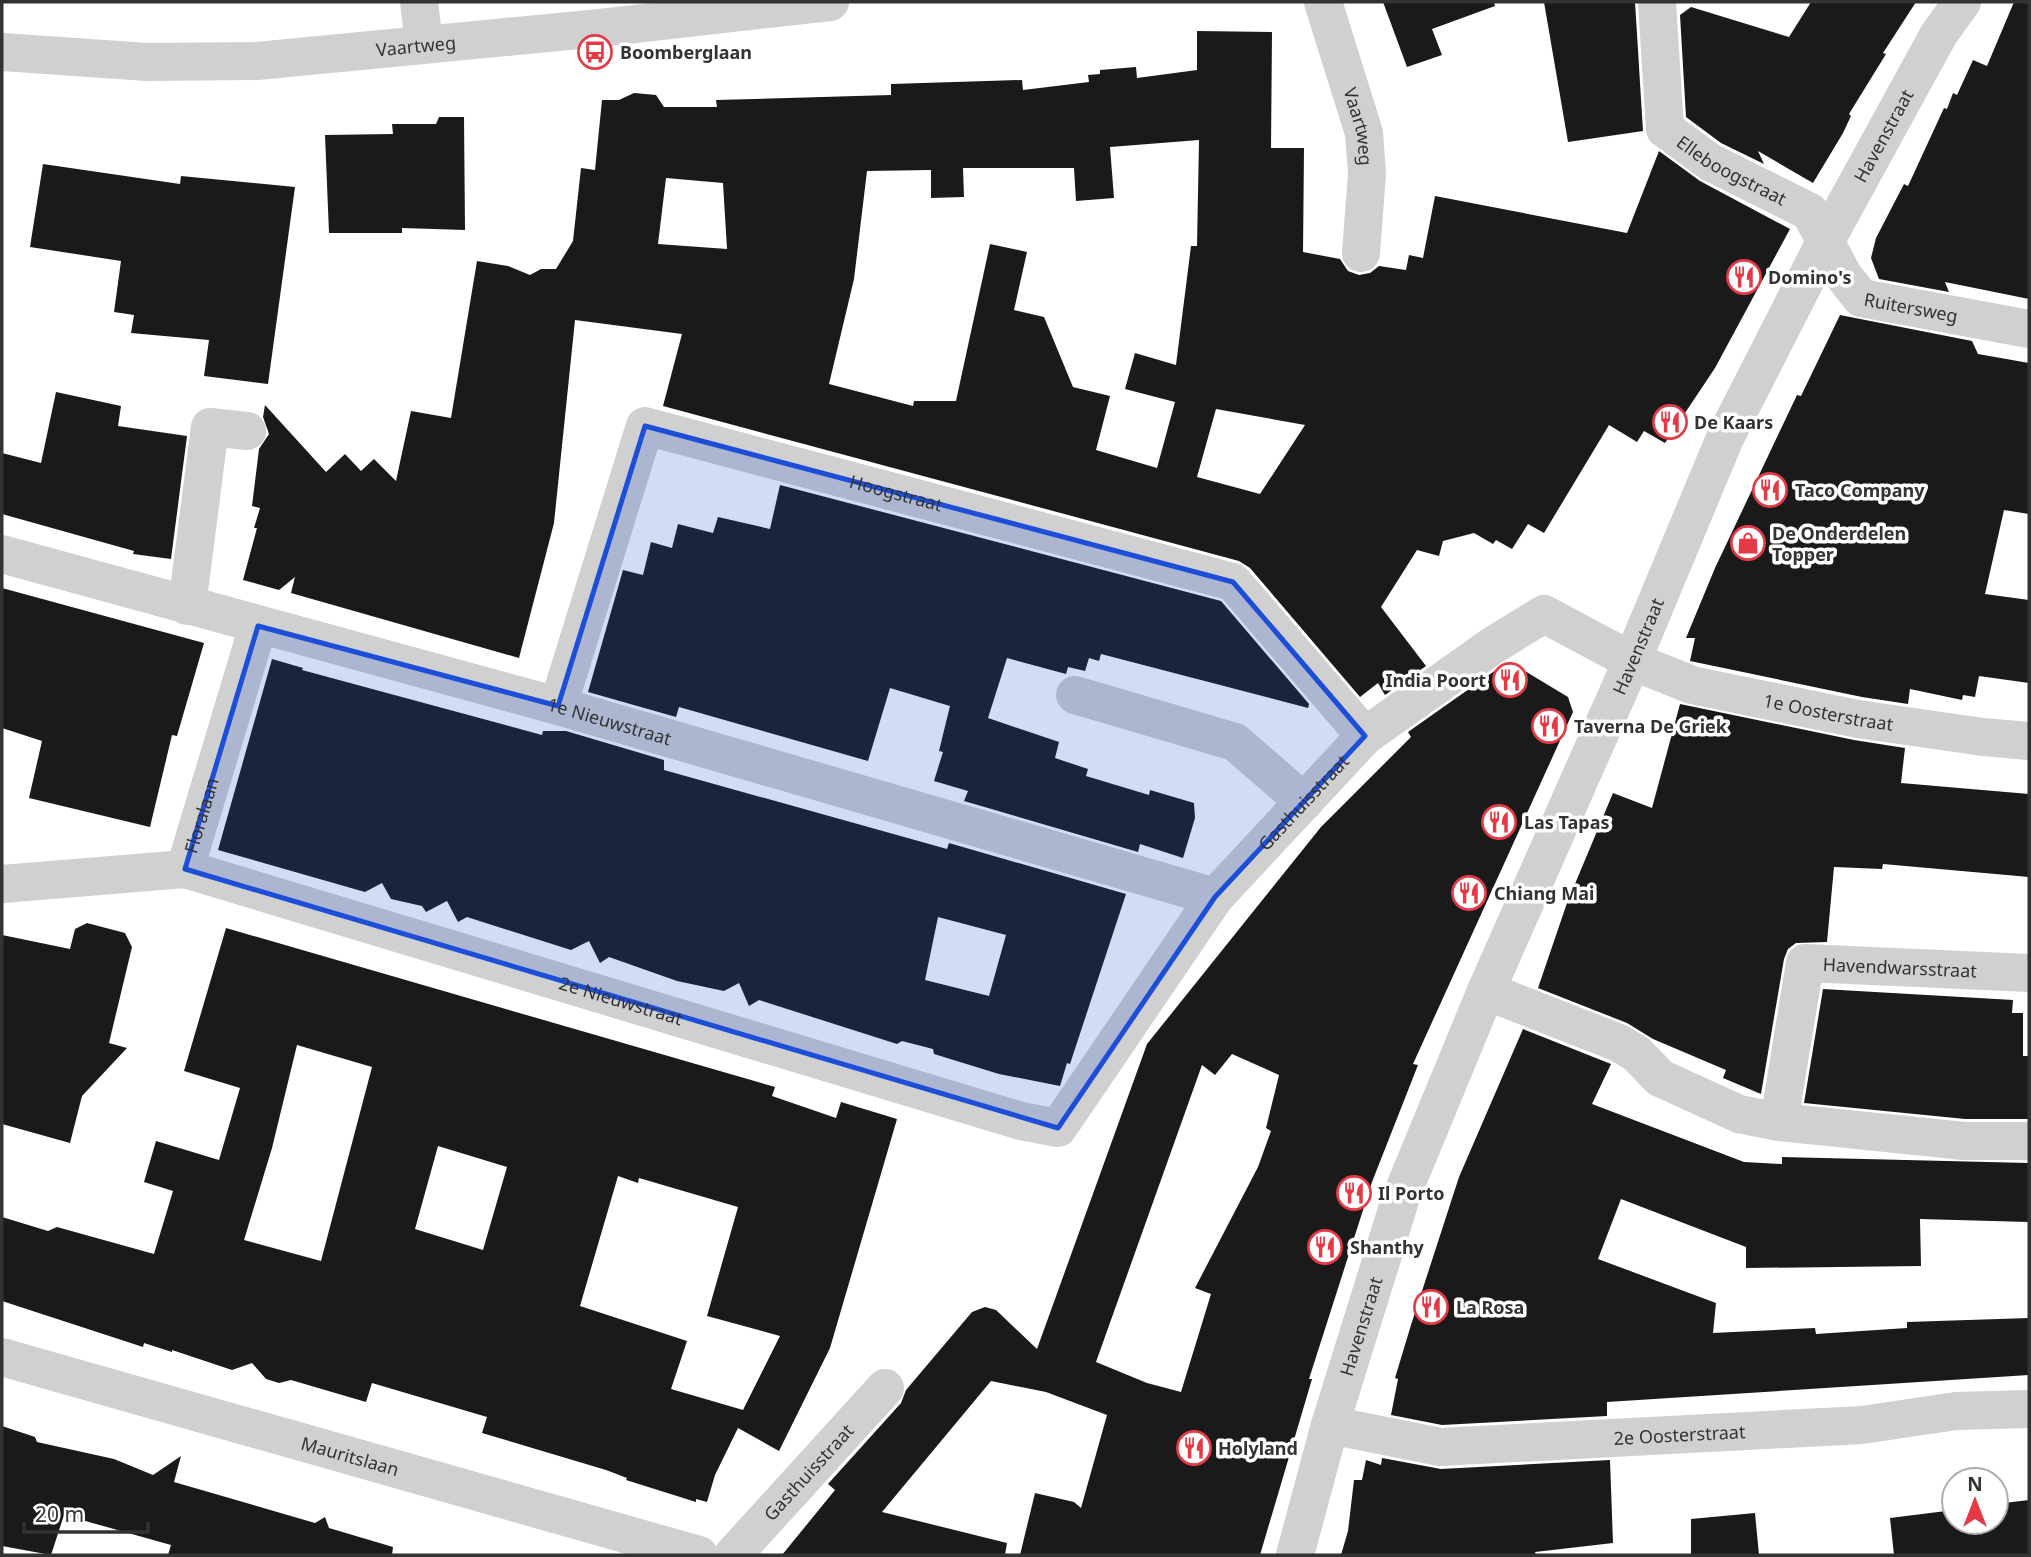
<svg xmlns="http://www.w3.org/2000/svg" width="2031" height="1557" font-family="'Noto Sans',sans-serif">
	<rect width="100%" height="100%" fill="#fff"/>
	<g fill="#1a1a1a" fill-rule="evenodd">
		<polygon points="1383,2 1494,2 1495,6 1432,29 1442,55 1407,67"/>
		<polygon points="1544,2 1635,2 1643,131 1568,142"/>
		<polygon points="1811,2 1916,2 1883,53 1886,54 1849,114 1851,116 1843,133 1813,183 1758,151 1764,164 1721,143 1686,117 1680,15 1691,7 1789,37"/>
		<polygon points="2014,2 2029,2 2029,299 1945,282 1949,292 1879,279 1871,258 1876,238 1904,184 1908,186 1944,108 1947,109 1953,93 1957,95 1973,60 1987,66"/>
		<path d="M1197,31L1272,32L1271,148H1304L1303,252L1340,259L1348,271L1359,275L1370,273L1379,266L1406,270L1409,255L1423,258L1435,196L1627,233L1659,151L1700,181L1790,229L1715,368L1665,443L1644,431L1637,442L1609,425L1544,533L1528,524L1512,549L1496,540L1493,544L1474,533L1443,541L1439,556L1417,550L1381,607L1426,666L1385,695L1378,683L1360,697L1250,568L1239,561L663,406L682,334L575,320L554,523L519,658L291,593L295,577L279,590L243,580L257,528H254L260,508L252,506L259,449L269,434L263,417L265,405L326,472L345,454L361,471L374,459L396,481L411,411L451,418L477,261L508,266L530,275L541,269H556L573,241L581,168L595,170L602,100H619L634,93L656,95L664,107H717L716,100L891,95V84L1022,80L1023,90L1089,82L1088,75L1100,74V70L1136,67L1137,78L1197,70ZM1199,140L1197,246H1191L1176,365L1135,353L1125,389L1175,402L1157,468L1096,450L1110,396L1073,387L1044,317L1014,310L1027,252L990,244L956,401H914L913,406L829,384L854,279L867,171L931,170V198L964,197L963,168H1074L1076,201L1114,198L1110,147ZM666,178L723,183L727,249L658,244ZM1216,409L1305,425L1260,494L1197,477Z"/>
		<polygon points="439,117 464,117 465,230 402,228 402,233 329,233 325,135 393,134 392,124 436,124"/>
		<polygon points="43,164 180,184 181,176 295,187 268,384 204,376 209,340 131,333 134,315 114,312 121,261 30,247"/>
		<polygon points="1840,315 1972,341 1978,354 2029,363 2029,514 2004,510 1985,594 2029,600 2029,683 1979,676 1975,697 1963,695 1962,700 1910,689 1908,704 1862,697 1690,661 1695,638 1686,638 1715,568 1797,395 1801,396"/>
		<polygon points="56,392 121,406 118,426 187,436 171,559 133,554 134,551 2,514 2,453 41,463"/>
		<polygon points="780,485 1221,601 1309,704 1308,708 1101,654 1099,661 1089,658 1085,671 1068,667 1066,674 1007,658 988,718 1059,742 1055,758 1088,769 1086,776 1149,795 1150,790 1194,803 1195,818 1183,858 1140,844 1138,852 964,801 968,791 934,781 943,752 939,751 950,706 890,688 868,761 679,707 676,717 588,692 623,570 643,575 651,542 672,548 678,524 713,533 718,517 770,529"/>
		<polygon points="2,588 204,643 177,736 172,735 150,827 29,798 42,741 2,728"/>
		<path d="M272,659L303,668L302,670L542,735L543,731H566L664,760V770L947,849L949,843L1126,894L1070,1064L1067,1063L1060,1086L999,1074L934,1054L933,1049L902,1041L897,1044L759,1000L749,1006L739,983L724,991L677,981L609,957L600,963L589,941L571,950L467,917L458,922L447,901L426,912L422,906L391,899L382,883L365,892L218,850ZM938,917L1006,935L989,996L925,980Z"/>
		<path d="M1503,665H1515L1568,697L1573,712L1413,1064L1418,1065L1372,1182L1309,1379H1312L1260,1555H1020L1035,1493L1074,1502L1081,1508L1107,1415L1046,1392L991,1381L882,1512L1007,1543L1005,1555H782L835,1490L828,1484L901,1403L906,1390L972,1312L985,1307L996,1310L1037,1349L1147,1044L1321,827L1411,737L1408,732ZM1232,1054L1279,1075L1266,1128L1271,1131L1258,1167L1195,1288L1211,1294L1181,1392L1147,1383L1096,1362L1202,1065L1215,1075Z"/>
		<polygon points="1680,704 1854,740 1905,748 1901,783 2029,794 2029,877 1883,864 1882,869 1834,867 1827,942 1796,943 1788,949 1784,959 1761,1094 1723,1078 1726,1070 1653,1039 1627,1023 1538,988 1567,903 1613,793 1652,808"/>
		<polygon points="87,923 125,933 132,947 109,1043 127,1048 82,1096 70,1143 2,1124 2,935 70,949 75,929"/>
		<path d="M226,928L775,1087L772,1096L836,1118L841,1102L897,1119L830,1348L779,1451L738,1428L715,1475L707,1502L696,1499V1502L626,1480L627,1478L606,1470L482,1433L487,1417L372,1383L366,1402L291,1380L279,1383L266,1379L252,1363L232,1370L172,1350V1352L144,1343L143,1347L2,1301V1217L48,1231L57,1227L154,1254L173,1191L144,1182L156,1141L219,1160L240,1088L184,1071ZM297,1045L372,1067L321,1261L244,1240L272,1148ZM438,1146L507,1167L483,1250L415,1229ZM618,1176L638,1183L639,1178L738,1207L707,1316L780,1336L743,1410L671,1389L687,1341L580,1306Z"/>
		<polygon points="1823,989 2013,1000 2012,1013 2023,1013 2023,1056 2029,1056 2029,1119 1965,1119 1804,1103"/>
		<polygon points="1523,1029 1611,1064 1592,1104 1744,1162 1782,1164 1782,1157 2029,1163 2029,1222 1920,1219 1921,1266 1746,1268 1746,1247 1621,1199 1598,1259 1716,1303 1713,1333 1815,1328 1816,1334 1907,1328 1907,1322 2029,1318 2029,1375 1607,1402 1607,1416 1442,1425 1391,1415 1398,1379 1395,1378 1411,1325 1459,1177"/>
		<polygon points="2,1426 35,1437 37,1442 114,1459 153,1475 181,1456 174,1482 315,1523 325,1517 329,1528 393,1547 392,1555 168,1555 171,1545 64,1515 51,1555 2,1546"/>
		<polygon points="1382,1458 1441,1469 1610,1460 1613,1543 1535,1552 1536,1555 1341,1555 1348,1531 1354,1480 1362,1480 1366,1460 1381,1465"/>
		<polygon points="2029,1500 2029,1555 1894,1555 1890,1518 1954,1510 1954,1522 1996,1522 1996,1504"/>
		<polygon points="1755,1513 1759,1555 1691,1555 1691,1519"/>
	</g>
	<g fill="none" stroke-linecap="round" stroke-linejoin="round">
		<g stroke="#d0d0d0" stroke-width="38">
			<polyline points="419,2 424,44"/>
			<path id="s1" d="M1323,2L1364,133L1367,174L1361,253"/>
			<path id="s2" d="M1657,2L1665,129L1710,162L1810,212L1843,275L1861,298L2029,329"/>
			<path id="s3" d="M2,554L558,706L1215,897"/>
			<polyline points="187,606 210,427 247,431"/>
			<polyline points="1075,695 1235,742 1304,802"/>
			<path id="s4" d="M558,706L645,426L1233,582L1365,736"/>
			<path id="s5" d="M185,869L258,626"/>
			<path id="s6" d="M2,884L185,869L1021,1121L1058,1128L1215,897L1365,736L1492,646L1544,614L1632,661L1692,685L1858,719L1983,737L2029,741"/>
			<polyline points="1486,991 1619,1043 1637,1054 1660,1078 1739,1114 1779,1122 1964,1141 2029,1141"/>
			<path id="s7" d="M1779,1122L1805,963L2029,973"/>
			<path id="s8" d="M2,1357L699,1555"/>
			<path id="s9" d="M1330,1425L1440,1447L1862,1425L1956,1411L2029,1409"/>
			<path id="s10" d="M733,1555L885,1388"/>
		</g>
		<g stroke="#d0d0d0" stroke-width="38">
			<path id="s11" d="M2,52L148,62L257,61L600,28L830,2"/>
			<path id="s12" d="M1295,1555L1330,1425L1401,1197L1486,991L1632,661L1725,438L1826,240L1939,34L1962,2"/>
		</g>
	</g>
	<path fill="#1d4ed8" fill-opacity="0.2" stroke="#1d4ed8" stroke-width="5" stroke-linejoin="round" d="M645,426L1233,582L1365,736L1215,897L1058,1128L185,869L258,626L558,706Z"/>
	<defs>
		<g id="bus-ring" transform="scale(1.75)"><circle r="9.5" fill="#fff" stroke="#e63946" stroke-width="1.5"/><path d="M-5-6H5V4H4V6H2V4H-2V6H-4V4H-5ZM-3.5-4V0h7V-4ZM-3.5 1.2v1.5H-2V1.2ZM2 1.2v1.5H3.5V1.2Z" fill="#e63946"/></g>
		<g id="restaurant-ring" transform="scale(1.75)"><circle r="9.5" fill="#fff" stroke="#e63946" stroke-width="1.5"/><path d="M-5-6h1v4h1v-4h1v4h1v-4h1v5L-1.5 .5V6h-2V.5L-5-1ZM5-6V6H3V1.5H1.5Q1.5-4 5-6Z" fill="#e63946"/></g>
		<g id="shop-ring" transform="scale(1.75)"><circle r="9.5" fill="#fff" stroke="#e63946" stroke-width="1.5"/><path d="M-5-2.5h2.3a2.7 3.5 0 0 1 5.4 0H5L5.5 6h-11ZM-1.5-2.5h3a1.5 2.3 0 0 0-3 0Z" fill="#e63946"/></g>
	</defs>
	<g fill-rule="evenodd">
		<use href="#bus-ring" x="595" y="52"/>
		<use href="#restaurant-ring" x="1744" y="277"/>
		<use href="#restaurant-ring" x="1670" y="422"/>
		<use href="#restaurant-ring" x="1770" y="490"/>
		<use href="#shop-ring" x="1748" y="543"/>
		<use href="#restaurant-ring" x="1510" y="680"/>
		<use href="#restaurant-ring" x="1549" y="726"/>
		<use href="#restaurant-ring" x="1499" y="822"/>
		<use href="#restaurant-ring" x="1469" y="893"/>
		<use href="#restaurant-ring" x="1354" y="1193"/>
		<use href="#restaurant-ring" x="1325" y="1247"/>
		<use href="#restaurant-ring" x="1431" y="1307"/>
		<use href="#restaurant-ring" x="1194" y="1448"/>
	</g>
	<g text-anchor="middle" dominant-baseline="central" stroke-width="7" stroke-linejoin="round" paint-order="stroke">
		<g font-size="18" fill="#333" stroke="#fff">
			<text stroke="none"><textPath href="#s11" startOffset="415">Vaartweg</textPath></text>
			<text stroke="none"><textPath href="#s1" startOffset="130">Vaartweg</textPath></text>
			<text stroke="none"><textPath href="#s12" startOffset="1540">Havenstraat</textPath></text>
			<text stroke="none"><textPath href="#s2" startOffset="206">Elleboogstraat</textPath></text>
			<text stroke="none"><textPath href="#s2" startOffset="446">Ruitersweg</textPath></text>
			<text stroke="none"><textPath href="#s4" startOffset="553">Hoogstraat</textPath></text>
			<text stroke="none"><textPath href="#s12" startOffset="973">Havenstraat</textPath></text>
			<text stroke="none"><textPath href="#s6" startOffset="2114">1e Oosterstraat</textPath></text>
			<text stroke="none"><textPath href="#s3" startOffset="630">1e Nieuwstraat</textPath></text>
			<text stroke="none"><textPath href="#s6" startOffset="1503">Gasthuisstraat</textPath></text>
			<text stroke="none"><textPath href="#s5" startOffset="56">Floralaan</textPath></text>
			<text stroke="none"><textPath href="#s7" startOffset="256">Havendwarsstraat</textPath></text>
			<text stroke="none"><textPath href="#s6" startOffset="639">2e Nieuwstraat</textPath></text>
			<text stroke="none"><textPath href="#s12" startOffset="238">Havenstraat</textPath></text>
			<text stroke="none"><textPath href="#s9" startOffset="352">2e Oosterstraat</textPath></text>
			<text stroke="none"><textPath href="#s8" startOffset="362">Mauritslaan</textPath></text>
			<text stroke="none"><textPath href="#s10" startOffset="112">Gasthuisstraat</textPath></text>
		</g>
		<g font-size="18" font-weight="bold" fill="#333" stroke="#fff" text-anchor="start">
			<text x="620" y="52">Boomberglaan</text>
			<text x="1768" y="277">Domino's</text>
			<text x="1694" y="422">De Kaars</text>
			<text x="1795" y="490">Taco Company</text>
			<text x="1772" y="533">De Onderdelen<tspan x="1772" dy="21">Topper</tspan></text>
			<text x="1486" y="680" text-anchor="end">India Poort</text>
			<text x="1574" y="726">Taverna De Griek</text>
			<text x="1524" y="822">Las Tapas</text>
			<text x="1494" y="893">Chiang Mai</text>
			<text x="1378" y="1193">Il Porto</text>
			<text x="1350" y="1247">Shanthy</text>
			<text x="1456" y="1307">La Rosa</text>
			<text x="1218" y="1448">Holyland</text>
		</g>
	</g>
	<rect width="2031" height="1557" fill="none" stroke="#333333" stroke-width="7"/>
	<g transform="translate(1975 1501)"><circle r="33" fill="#ffffff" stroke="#adadad" stroke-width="2"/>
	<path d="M0-5L12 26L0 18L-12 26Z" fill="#e63946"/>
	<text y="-10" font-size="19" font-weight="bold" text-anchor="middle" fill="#333333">N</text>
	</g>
	<path d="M24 1522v10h124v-10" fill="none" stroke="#333333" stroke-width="3.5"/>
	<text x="35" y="1522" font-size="21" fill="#333333" stroke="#ffffff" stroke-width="5" paint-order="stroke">20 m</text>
</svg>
